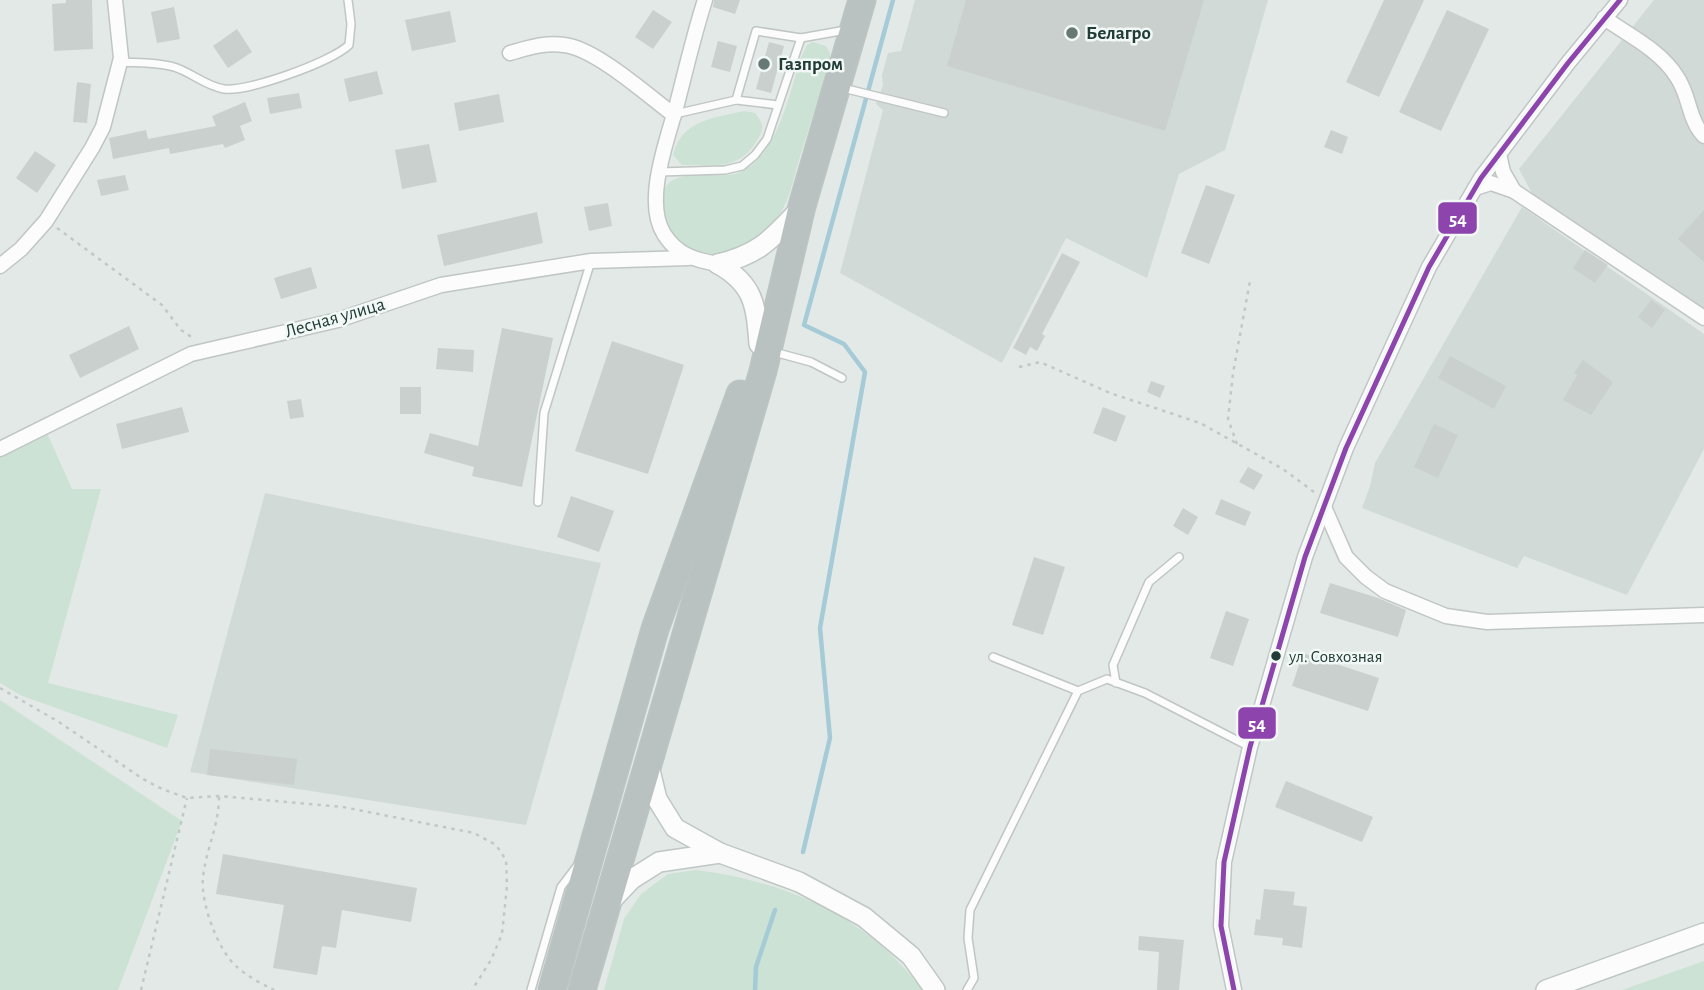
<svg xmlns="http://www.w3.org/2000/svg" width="1704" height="990" font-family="'Alegreya Sans',sans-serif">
	<rect width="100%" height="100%" fill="#e3e9e7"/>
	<g fill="#d1dad7">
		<polygon points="915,0 1268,0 1225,150 1179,174 1147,278 1066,238 1002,363 840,273 883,110 876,104 883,85 882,75 888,53 901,51"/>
		<polygon points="1654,0 1704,0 1704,309 1533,195 1519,169"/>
		<polygon points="1522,207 1704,334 1704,449 1627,595 1524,556 1517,568 1362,508 1370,486 1375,463"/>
		<polygon points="265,493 601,563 526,825 190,772"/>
	</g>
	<g fill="#cce2d5">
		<path d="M813,42L826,46L830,53V64C819,96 809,128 799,160C793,181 788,207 773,224C762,237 742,251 725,256C693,265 654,226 662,195C671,163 717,181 738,173C779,156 789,92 802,55L807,45Z"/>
		<path d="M744,111L755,113C762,122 765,127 759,137C740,172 717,164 682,165L673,155C682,120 713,118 744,111Z"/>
		<polygon points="47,433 72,489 101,489 48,683 178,715 167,748 20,695 0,683 0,454"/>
		<polygon points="0,700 182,821 118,990 0,990"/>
		<path d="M696,870C784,881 868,916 922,990H604L624,919L641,894L668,874Z"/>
		<polygon points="1704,961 1704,990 1622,990"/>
	</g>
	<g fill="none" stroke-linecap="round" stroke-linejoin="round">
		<g stroke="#a5cbd7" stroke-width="4.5">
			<polyline points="803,852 830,738 820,628 865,372 844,344 804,325 893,0"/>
			<polyline points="755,990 756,967 775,910"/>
		</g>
	</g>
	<g fill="#cad0ce">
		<polygon points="66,0 92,0 93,49 54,51 52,4 66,3"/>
		<polygon points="714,0 740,0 735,14 713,7"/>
		<polygon points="966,0 1204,0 1165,131 947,66"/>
		<polygon points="1384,0 1424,0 1379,97 1346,82"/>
		<polygon points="174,7 180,39 157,43 151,12"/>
		<polygon points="653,10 672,22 653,49 635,37"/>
		<polygon points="1447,10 1489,29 1441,131 1399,112"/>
		<polygon points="450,11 456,42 412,51 405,20"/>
		<polygon points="237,29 252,52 228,68 213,46"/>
		<polygon points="718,41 737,46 730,72 711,67"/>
		<polygon points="769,42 784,46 771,93 756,89"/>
		<polygon points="377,71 383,94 349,102 344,79"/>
		<polygon points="77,82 91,84 87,123 73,122"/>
		<polygon points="299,93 302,108 270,114 267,98"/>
		<polygon points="499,94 504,122 459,131 454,103"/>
		<polygon points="245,102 252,121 240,126 245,140 225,148 223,144 170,154 169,148 113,159 109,138 146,130 148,139 216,126 212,116"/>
		<polygon points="1331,130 1348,137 1342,154 1324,147"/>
		<polygon points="429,144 437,182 402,189 395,150"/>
		<polygon points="35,151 56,165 37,193 16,178"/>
		<polygon points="125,175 129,190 101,196 97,180"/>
		<polygon points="1206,185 1235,195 1209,264 1181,253"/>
		<polygon points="608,203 612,226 589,231 584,207"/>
		<polygon points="1704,210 1704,262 1678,239"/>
		<polygon points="537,212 543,243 444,266 437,235"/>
		<polygon points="1585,250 1608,265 1595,283 1573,268"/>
		<polygon points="1062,253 1080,262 1042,334 1045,336 1037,351 1030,347 1026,355 1013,348"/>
		<polygon points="311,267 317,288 281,299 274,278"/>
		<polygon points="1651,300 1665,310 1652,328 1638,317"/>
		<polygon points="129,326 139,349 80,378 69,355"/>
		<polygon points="502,328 553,338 522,487 472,476 474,467 424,453 430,433 478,446"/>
		<polygon points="612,341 684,365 648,474 575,451"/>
		<polygon points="438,348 474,350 473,372 436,369"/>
		<polygon points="1450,356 1506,386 1494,409 1438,378"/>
		<polygon points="1583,360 1613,382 1591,415 1563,400 1577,375 1574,373"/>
		<polygon points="1151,381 1165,386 1160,398 1147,392"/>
		<rect x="400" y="387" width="21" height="27"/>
		<polygon points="301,399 304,417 290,419 287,401"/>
		<polygon points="182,407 189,432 122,449 116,424"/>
		<polygon points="1103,407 1126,416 1116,442 1093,433"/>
		<polygon points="1434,424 1458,435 1438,478 1414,467"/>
		<polygon points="1248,467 1263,475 1254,490 1239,482"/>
		<polygon points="571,496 614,511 599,552 557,537"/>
		<polygon points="1221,499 1251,512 1245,526 1215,514"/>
		<polygon points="1183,508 1198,517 1188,535 1173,526"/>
		<polygon points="1034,557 1065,567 1043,635 1012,625"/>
		<polygon points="1330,583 1378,598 1406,610 1398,637 1320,613"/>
		<polygon points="1226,611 1249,619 1233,666 1210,658"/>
		<polygon points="1303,653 1379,678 1368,711 1292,686"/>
		<polygon points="210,749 297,759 294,785 207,775"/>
		<polygon points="1286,781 1373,817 1362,842 1275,807"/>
		<polygon points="223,854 417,888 411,922 342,910 336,948 322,946 317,975 273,968 284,905 216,894"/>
		<polygon points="1264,889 1295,892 1293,905 1307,907 1302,948 1282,945 1283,938 1254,935 1256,919 1260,920"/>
		<polygon points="1139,936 1184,940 1179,990 1157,990 1159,952 1138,950"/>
	</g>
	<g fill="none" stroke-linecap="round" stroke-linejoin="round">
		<g stroke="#c0c6c4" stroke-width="10">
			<g id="lane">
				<path d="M120,62C138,63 157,62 174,67C191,72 205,86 224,89C248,92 331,62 349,45L351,24L348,0"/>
				<polyline points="843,88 944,113"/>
				<polyline points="736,100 778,105"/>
				<polyline points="675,114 736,100 756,31 801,38 846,30"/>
				<polyline points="659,172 725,170 742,166 755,155 767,139 801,38"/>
				<polyline points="774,352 811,362 842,378"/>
				<polyline points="538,502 544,413 591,261"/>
				<polyline points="993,657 1078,691 1107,679 1145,693 1250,747"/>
				<polyline points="1116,683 1113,665 1149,582 1179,557"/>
				<polyline points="531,990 561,887 577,866"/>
				<polyline points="967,990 974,978 968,938 970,910 1078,691"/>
			</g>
		</g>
		<g stroke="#c0c6c4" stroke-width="17">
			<g id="street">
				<path d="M705,0C694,34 686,69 677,104C668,138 643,201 664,234C677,255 695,260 718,264"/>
				<path d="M1604,18C1629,35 1661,51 1677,77C1690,96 1688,119 1704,136"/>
				<path d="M510,53C528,48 545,42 564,45C595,48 647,95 674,115"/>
				<polyline points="1499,154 1503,172 1514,191"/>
				<polyline points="1475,188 1491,183 1514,191 1704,318"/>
				<polyline points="0,266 21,249 46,221 92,148 103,127 121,58 115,0"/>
				<polyline points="0,449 191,354 338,320 441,285 591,261 689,258"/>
				<polyline points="1324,507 1346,557 1366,577 1385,591 1446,616 1487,622 1704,615"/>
				<polyline points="1234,990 1221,926 1224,862 1250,747 1305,557 1346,448 1429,267 1481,178 1568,63 1620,0"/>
			</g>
		</g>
		<g stroke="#bfc7c4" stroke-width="22">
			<g id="secondary">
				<path d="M718,264C761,254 772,238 801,208"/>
				<path d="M718,264C754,284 756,305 759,344"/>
				<polyline points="649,766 657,799 675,828 720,853 799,882 864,917 911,956 935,990"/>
				<polyline points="609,903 632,879 659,862 720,853"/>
				<polyline points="1546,990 1704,933"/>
			</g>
		</g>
		<g stroke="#bcc5c3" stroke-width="29">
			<g id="highway">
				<polyline points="552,990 655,629 740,394"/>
				<polyline points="582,990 763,371 802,206 862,0"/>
			</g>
		</g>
		<g stroke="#c0c9c7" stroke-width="2.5" stroke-dasharray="3.5 5" stroke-linecap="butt">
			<polyline points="57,228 162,305 181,330 193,338"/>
			<polyline points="1019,367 1040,362 1110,393 1200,423 1283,469 1314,492"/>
			<polyline points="1237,444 1228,419 1233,373 1250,281"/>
			<polyline points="0,688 59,722 143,779 162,789 187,798 219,796 343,807 474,833 496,845 506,860 507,886 502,934 491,960 472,990"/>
			<path d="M219,797C219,825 206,850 203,877C200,902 218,951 237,967C247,976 262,984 274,990"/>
			<polyline points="141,990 187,798"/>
		</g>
		<use href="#lane" stroke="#fbfcfb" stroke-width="7"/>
		<use href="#street" stroke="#fbfcfb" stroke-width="14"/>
		<use href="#secondary" stroke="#fbfcfb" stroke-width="19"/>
		<use href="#highway" stroke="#b9c2c1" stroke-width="26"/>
		<g stroke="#f1f8f5" stroke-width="10">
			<polyline id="bus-1" points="1234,990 1221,926 1224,862 1250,747 1305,557 1346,448 1429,267 1481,178 1568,63 1620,0"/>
		</g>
		<use href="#bus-1" stroke="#8e44ad" stroke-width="5"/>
	</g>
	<g fill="#667975" stroke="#f1f8f5" stroke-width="2.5">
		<circle cx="1072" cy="33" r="7"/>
		<circle cx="764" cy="64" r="7"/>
	</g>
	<circle fill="#223c37" stroke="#f1f8f5" stroke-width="2.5" cx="1276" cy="656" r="6"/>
	<g text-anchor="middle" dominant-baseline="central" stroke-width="5" stroke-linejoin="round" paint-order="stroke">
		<g font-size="17" fill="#223c37" stroke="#f1f8f5" text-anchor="start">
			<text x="1289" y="656">ул. Совхозная</text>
		</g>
		<g font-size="19" font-weight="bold" fill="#223c37" stroke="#f1f8f5" text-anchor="start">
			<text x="1086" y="33">Белагро</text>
			<text x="778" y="64">Газпром</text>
		</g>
		<g font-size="19" fill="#223c37" stroke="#f1f8f5">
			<text transform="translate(335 318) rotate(-16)">Лесная улица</text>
		</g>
	</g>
	<g stroke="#f1f8f5" stroke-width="2.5">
		<rect x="1437" y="201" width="41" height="34" rx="7" fill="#8e44ad"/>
		<rect x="1237" y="706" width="40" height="34" rx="7" fill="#8e44ad"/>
	</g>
	<g font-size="19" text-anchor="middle" font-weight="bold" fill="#fff">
		<text x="1458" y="225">54</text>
		<text x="1257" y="730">54</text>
	</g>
</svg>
